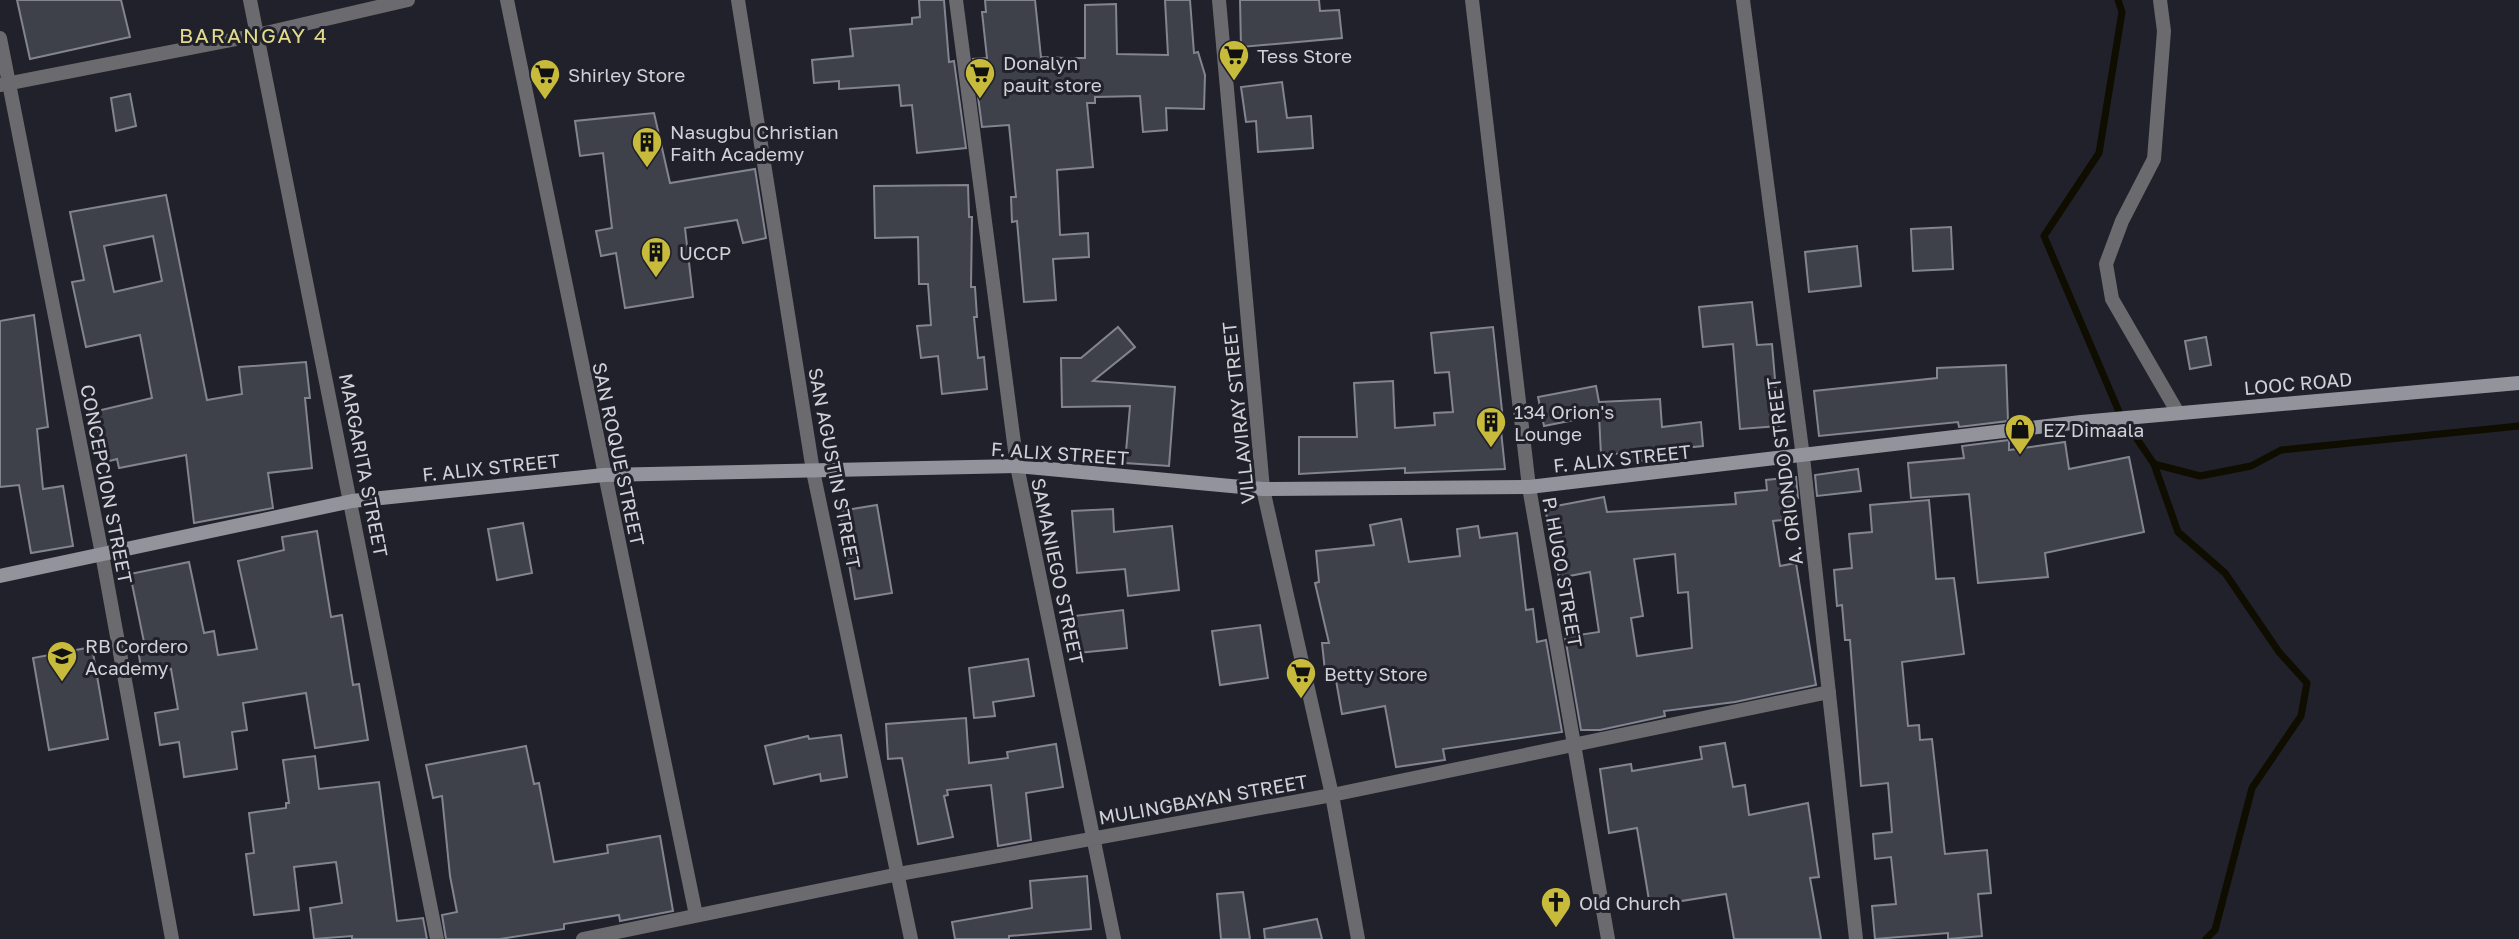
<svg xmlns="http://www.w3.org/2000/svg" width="2519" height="939" font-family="'Golos Text',sans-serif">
	<rect width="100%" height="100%" fill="#20212a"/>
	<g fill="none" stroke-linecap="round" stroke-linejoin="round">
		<g stroke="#0f0c00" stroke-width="7">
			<polyline points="2118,0 2122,12 2099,153 2044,236 2120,414 2154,464 2178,532 2225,573 2279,652 2307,683 2301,716 2252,788 2215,930 2206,939"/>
			<polyline points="2154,464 2200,476 2251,466 2281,450 2519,426"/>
		</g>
	</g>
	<g fill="#3f414a" stroke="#82848f" stroke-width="2" fill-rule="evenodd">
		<polygon points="17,0 121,0 130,37 30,59"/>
		<polygon points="919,0 944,0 949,62 954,61 966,148 917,153 912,105 901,106 899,85 839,89 839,81 814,83 812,60 853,56 850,29 912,24 912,18 920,17"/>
		<polygon points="985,0 1035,0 1041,57 1066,58 1085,58 1085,5 1116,4 1117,54 1168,55 1165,0 1190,0 1194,53 1198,52 1205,75 1204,109 1166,108 1167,130 1143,132 1140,96 1095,97 1095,103 1087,103 1093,167 1057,170 1060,235 1088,233 1089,257 1053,259 1056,300 1024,302 1017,221 1012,222 1011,197 1016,197 1009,125 982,127 973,59 987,58 982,12 986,12"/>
		<polygon points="1240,0 1319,0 1320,11 1339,10 1342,38 1241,47"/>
		<polygon points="1282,82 1287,118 1311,116 1313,148 1258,152 1256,121 1246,122 1241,87"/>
		<polygon points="130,94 136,126 116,131 111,98"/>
		<polygon points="654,113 670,183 755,169 766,238 743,243 737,220 685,228 693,297 625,308 616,253 601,256 596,231 612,228 603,153 580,156 575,121"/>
		<polygon points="968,185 969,217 972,217 971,287 975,287 977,317 974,317 978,358 984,357 987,389 942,394 938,356 921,358 917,326 931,325 928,284 919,284 918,237 875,238 874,186"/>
		<path d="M166,195L207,400L242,394L239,367L306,362L310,398H305L312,468L268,473L273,508L194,523L186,455L119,468L117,459L106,462L93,412L152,398L140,335L86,347L72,282L84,280L70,212ZM153,236L162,281L114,292L104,246Z"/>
		<polygon points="1951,227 1953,269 1913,271 1911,229"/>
		<polygon points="1857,246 1861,286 1809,292 1805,252"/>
		<polygon points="1752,302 1757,345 1772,344 1779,426 1740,429 1733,344 1703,347 1699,307"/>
		<polygon points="34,315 48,427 37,429 43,489 63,486 73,546 31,553 19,485 0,487 0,321"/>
		<polygon points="1118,327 1135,347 1093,381 1175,387 1169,466 1125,463 1130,406 1062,407 1061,358 1081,358"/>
		<polygon points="1493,327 1503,420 1500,421 1505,469 1405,473 1405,468 1299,474 1299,437 1357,437 1354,383 1393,381 1395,428 1435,425 1434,413 1453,412 1449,372 1435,373 1431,333"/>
		<polygon points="2206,337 2211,365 2190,369 2185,341"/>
		<polygon points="2006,365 2008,421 1959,427 1958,422 1819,436 1814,391 1937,378 1937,368"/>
		<polygon points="1596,386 1599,402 1660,399 1662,427 1701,422 1703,446 1663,450 1664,460 1626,461 1626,453 1601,455 1599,415 1544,426 1538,397"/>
		<polygon points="2009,440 2009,450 2065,442 2069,469 2129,457 2144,532 2045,553 2048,577 1978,583 1969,494 1911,498 1908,463 1964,458 1962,446"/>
		<polygon points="1858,469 1861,491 1817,496 1815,475"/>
		<path d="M1796,477L1798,498L1792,499L1794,519L1773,521L1780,566L1796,563L1816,685L1735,702L1664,711L1665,716L1600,730H1581L1565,637L1599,632L1590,572L1559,578L1545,508L1604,497L1607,512L1736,504L1735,493L1767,490L1766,480ZM1675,554L1678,593L1688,592L1692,648L1637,656L1631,618L1643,616L1634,559Z"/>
		<polygon points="1929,500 1936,579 1954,578 1964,654 1902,662 1908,726 1919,725 1920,740 1932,739 1945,854 1987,850 1991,893 1978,894 1982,936 1948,939 1948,933 1875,939 1872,906 1896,904 1891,857 1875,859 1873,834 1892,832 1888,783 1861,786 1850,640 1845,640 1842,605 1837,606 1834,570 1852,568 1849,534 1872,532 1870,505"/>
		<polygon points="877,505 892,593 855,599 840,511"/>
		<polygon points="1113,509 1114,532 1172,526 1179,590 1128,596 1125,569 1077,573 1072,511"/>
		<polygon points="1401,519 1409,562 1460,556 1457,529 1478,526 1480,538 1517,533 1526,610 1533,609 1537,642 1546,640 1562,732 1443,749 1445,760 1396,767 1385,706 1342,714 1334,669 1325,671 1322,643 1329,643 1315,583 1319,582 1316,551 1374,545 1370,525"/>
		<polygon points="523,523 532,573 497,580 488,529"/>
		<polygon points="317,531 331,617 342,615 353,685 359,684 368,740 315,748 306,693 243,703 247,730 232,732 237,769 184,777 179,742 160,745 155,713 178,709 171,669 142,674 137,643 144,642 130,574 189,562 204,633 214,631 218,655 257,649 238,561 284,550 282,537"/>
		<polygon points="1123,610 1127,648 1078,653 1074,616"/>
		<polygon points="1260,625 1268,678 1220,685 1212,631"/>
		<polygon points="92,647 108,739 49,750 33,658"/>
		<polygon points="1028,659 1034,696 993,702 995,716 974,718 969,668"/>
		<polygon points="966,718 969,763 1008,758 1007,752 1056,744 1063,787 1026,793 1031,840 998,846 991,785 947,790 948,795 944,796 953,837 918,844 902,758 888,759 886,724"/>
		<polygon points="841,735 847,777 821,781 820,774 774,784 765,746 808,736 809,739"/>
		<polygon points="1725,743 1733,787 1745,785 1749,815 1808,803 1819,877 1810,878 1821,939 1734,939 1726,894 1650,906 1637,828 1609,833 1600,769 1631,764 1632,771 1702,759 1700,747"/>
		<polygon points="526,746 534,784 539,783 554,862 608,853 607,845 660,836 673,911 620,921 619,915 564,924 564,929 500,939 446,939 442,915 457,912 450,876 442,796 433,798 426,765"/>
		<polygon points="315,756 319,789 379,782 397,921 423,918 427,939 352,939 352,936 314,939 310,908 342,903 336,862 294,867 299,910 254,915 246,854 254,853 249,813 286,808 286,803 289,803 283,760"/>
		<polygon points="1087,876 1091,929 1009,936 1009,939 955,939 952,922 1032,908 1030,881"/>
		<polygon points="1243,892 1250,939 1221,939 1217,894"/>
		<polygon points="1317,919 1322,939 1265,939 1264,929"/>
	</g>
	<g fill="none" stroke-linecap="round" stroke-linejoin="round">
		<g stroke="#6a6a6f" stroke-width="14">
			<polyline points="250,0 437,939"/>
			<polyline points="507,0 696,915"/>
			<polyline points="738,0 813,471 911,939"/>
			<polyline points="956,0 1017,466 1114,939"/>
			<polyline points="1219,0 1263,489 1332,795 1358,939"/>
			<polyline points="1472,0 1529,487 1608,939"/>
			<polyline points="1743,0 1803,457 1856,939"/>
			<polyline points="2160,0 2164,31 2154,159 2122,221 2106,264 2112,299 2178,413"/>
			<polyline points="0,38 102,554 172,939"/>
			<polyline points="1,85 257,35 408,0"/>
			<polyline points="583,939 899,874 1332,795 1829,692"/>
		</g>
		<polyline stroke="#93949b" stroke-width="14" points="0,576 352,501 604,475 1017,466 1263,489 1529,487 2081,422 2519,383"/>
	</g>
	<defs>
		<g id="supermarket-pin" transform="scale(1.575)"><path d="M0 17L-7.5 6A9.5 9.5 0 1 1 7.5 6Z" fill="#c8bb3b" stroke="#20212a"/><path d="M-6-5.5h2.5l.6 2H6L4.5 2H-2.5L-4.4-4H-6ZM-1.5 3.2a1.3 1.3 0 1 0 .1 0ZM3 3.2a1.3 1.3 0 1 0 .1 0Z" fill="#111"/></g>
		<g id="building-pin" transform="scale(1.575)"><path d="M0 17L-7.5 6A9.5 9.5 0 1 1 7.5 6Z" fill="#c8bb3b" stroke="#20212a"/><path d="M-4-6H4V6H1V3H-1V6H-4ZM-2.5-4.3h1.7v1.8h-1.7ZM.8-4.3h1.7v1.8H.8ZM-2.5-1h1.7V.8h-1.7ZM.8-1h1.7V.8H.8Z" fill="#111"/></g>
		<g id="shop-pin" transform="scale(1.575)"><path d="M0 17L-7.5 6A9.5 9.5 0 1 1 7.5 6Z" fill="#c8bb3b" stroke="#20212a"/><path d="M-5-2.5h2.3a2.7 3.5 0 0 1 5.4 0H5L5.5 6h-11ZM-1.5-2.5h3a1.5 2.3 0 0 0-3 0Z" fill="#111"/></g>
		<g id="school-pin" transform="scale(1.575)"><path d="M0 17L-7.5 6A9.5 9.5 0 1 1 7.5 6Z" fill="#c8bb3b" stroke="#20212a"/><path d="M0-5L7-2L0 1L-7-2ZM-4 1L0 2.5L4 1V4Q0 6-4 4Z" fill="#111"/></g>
		<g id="church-pin" transform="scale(1.575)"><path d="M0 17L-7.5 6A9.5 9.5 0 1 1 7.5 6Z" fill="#c8bb3b" stroke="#20212a"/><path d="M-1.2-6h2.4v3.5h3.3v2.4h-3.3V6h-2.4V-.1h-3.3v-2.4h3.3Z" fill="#111"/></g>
	</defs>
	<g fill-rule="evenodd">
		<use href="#supermarket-pin" x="1234" y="55"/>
		<use href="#supermarket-pin" x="980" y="73"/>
		<use href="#supermarket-pin" x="545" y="74"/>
		<use href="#building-pin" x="647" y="142"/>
		<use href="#building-pin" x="656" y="252"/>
		<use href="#building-pin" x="1491" y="422"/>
		<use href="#shop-pin" x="2020" y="429"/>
		<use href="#school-pin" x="62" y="656"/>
		<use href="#supermarket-pin" x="1301" y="673"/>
		<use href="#church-pin" x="1556" y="902"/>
	</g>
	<g text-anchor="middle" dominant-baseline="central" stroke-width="6" stroke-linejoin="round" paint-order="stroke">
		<g font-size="19" fill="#d1d2d7" stroke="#20212a" text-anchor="start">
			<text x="1257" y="55">Tess Store</text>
			<text x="1003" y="62">Donalyn<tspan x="1003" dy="22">pauit store</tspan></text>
			<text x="568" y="74">Shirley Store</text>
			<text x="670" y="131">Nasugbu Christian<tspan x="670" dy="22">Faith Academy</tspan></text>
			<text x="679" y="252">UCCP</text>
			<text x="1514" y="411">134 Orion's<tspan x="1514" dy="22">Lounge</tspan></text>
			<text x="2043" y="429">EZ Dimaala</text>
			<text x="85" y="645">RB Cordero<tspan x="85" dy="22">Academy</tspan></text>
			<text x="1324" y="673">Betty Store</text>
			<text x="1579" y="902">Old Church</text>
		</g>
		<g font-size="19" fill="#d1d2d7" stroke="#20212a">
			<text transform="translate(2298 383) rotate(-5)">LOOC ROAD</text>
			<text transform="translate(1238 413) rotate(-96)">VILLAVIRAY STREET</text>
			<text transform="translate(1060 453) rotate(4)">F. ALIX STREET</text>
			<text transform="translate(619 454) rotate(78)">SAN ROQUE STREET</text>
			<text transform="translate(1622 458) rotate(-6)">F. ALIX STREET</text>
			<text transform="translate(364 465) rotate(79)">MARGARITA STREET</text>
			<text transform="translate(491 467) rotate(-6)">F. ALIX STREET</text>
			<text transform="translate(835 468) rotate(79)">SAN AGUSTIN STREET</text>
			<text transform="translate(1784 471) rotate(-97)">A. ORIONDO STREET</text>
			<text transform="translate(107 484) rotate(79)">CONCEPCION STREET</text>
			<text transform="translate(1058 571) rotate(78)">SAMANIEGO STREET</text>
			<text transform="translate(1563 572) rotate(80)">P. HUGO STREET</text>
			<text transform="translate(1203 799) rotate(-10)">MULINGBAYAN STREET</text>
		</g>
		<g font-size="21" letter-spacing="2" fill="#e3db8c" stroke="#20212a">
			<text x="254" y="35">BARANGAY 4</text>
		</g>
	</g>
</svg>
